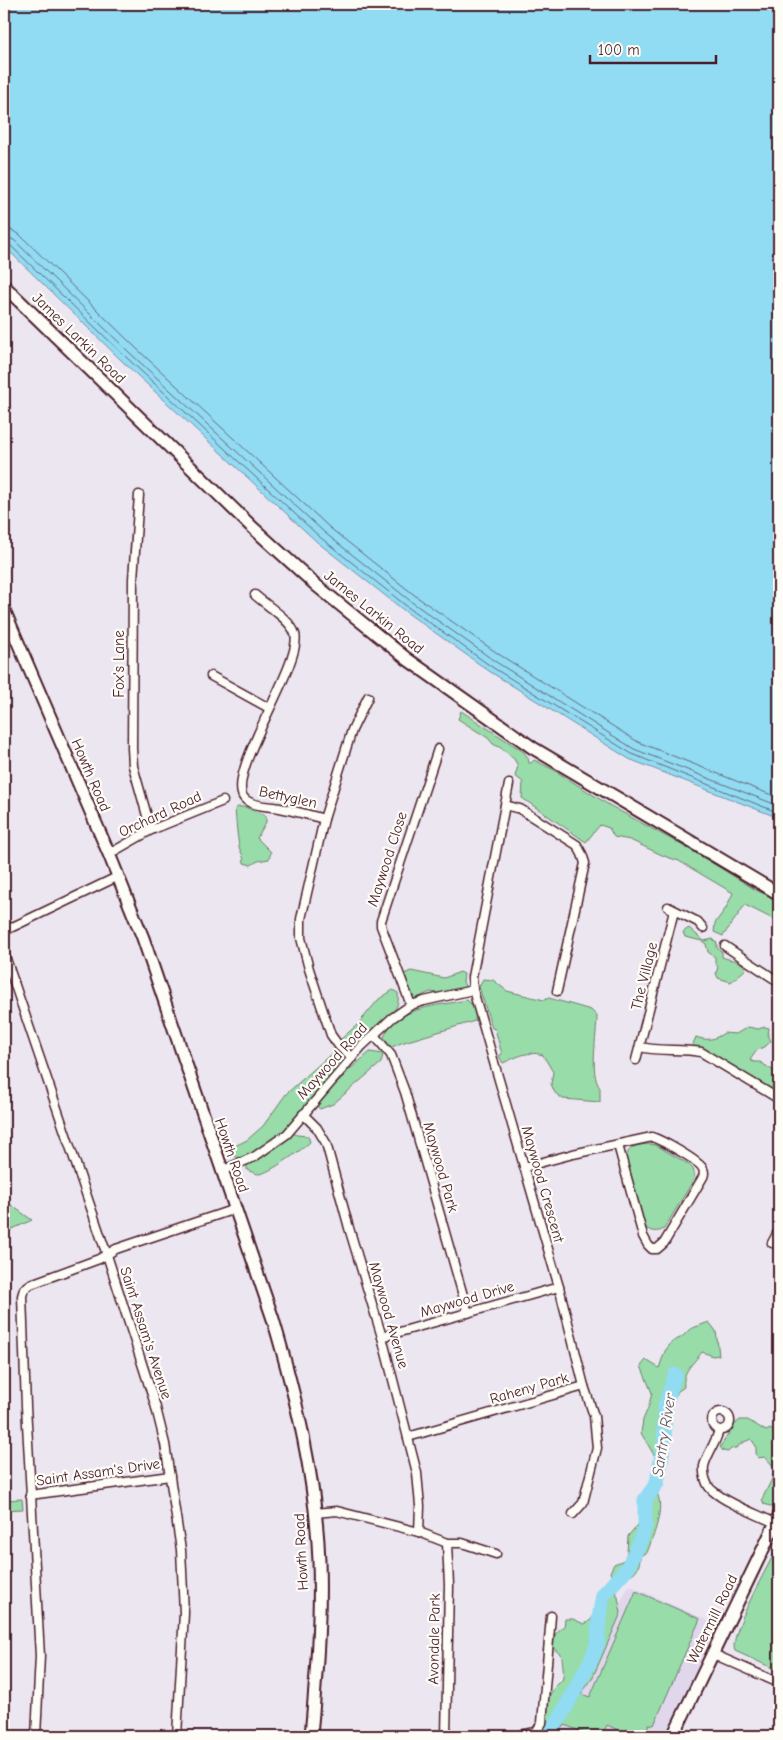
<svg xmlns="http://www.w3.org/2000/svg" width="783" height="1740" font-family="'Comic Neue',sans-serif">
	<rect width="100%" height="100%" fill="#ece6f1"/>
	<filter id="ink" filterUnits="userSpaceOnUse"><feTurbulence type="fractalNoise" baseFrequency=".02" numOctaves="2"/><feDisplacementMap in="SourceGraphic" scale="10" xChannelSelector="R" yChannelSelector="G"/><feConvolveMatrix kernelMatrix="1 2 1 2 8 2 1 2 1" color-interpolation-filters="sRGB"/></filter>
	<g filter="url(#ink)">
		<polygon fill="#e0d7ed" points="629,1585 717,1625 705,1650 667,1736 553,1736"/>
		<g fill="#97dca9" stroke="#707e6a">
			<polygon points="461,711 524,752 528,758 529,763 531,763 534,760 554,770 609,805 696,853 756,890 769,896 779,903 779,922 745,905 723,936 714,932 715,923 726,908 733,893 679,861 664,856 630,840 614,837 609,828 600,825 586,842 522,798 523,782 515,776 518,766 514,759 501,748 493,744 488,738 458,719"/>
			<path d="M238,807H245L266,816V822L257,838L271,852L269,859L258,861L251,865L244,863C244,856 241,853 239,847C237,834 236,822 235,809Z"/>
			<path d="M689,928L704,941L713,939L717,943V948L722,952V957C731,961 741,959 746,969L731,982L718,978L716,973L718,967L715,963V957L708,952L706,944L702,941L685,937L683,932Z"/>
			<polygon points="411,971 444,978 460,972 464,974 463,982 466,987 466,991 447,994 430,992 415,999 411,998 403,978 406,973"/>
			<path d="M483,979L493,980L507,991L544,1000L549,998L591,1010L597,1016C597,1035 589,1074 600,1088V1102L563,1099L555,1093L551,1084L553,1072L543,1055C528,1050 517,1057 503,1063L499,1056L502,1054L495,1029L492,1028L479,987Z"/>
			<path d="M393,990L398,993C401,1014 383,1019 369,1031C362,1037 357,1044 348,1049L343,1047L341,1039L357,1025L379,999Z"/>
			<path d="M467,1000L476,1009L475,1021L401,1043L392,1047L388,1045L384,1037C396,1006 439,1006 467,1000Z"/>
			<path d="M748,1027L758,1029L765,1027L769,1028L768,1035L771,1041L766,1046L757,1050L750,1060L754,1062H760L777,1073L779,1072V1090L770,1088L698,1048L692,1046L696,1037C707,1041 714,1040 724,1033L736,1034Z"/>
			<path d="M370,1052L383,1054L381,1063L333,1104L320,1109L310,1100L293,1133L297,1135L308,1136L310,1142C302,1150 268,1174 259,1174C255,1174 250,1171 247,1170V1157C238,1158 233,1158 227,1150L247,1140L263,1126L286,1094L332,1053L338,1054L339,1065L331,1076L338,1083L349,1070Z"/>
			<path d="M649,1144L656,1145L688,1164C694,1168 696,1174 693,1181L664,1229C657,1233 651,1232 645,1227L626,1159C627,1146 638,1145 649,1144Z"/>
			<polygon points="4,1200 32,1220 4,1233"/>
			<path d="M709,1322L716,1331L719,1355L713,1356L702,1352C693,1364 682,1371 684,1387L677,1392V1394C660,1410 672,1436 664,1455H654L641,1433L643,1420L648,1408L652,1393L641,1366L646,1360L659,1368L665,1351L672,1342L682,1337L690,1329Z"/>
			<polygon points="740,1420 748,1420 766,1431 770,1429 775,1432 779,1430 779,1501 773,1507 764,1504 762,1499 774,1475 775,1468 765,1457 758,1458 756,1453 756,1446 751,1439 742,1443 736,1448 731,1449 728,1452 723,1451 720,1447 735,1424"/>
			<path d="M647,1490L656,1491C666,1508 653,1536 647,1553L641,1555C638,1577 630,1576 611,1575L610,1572L614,1564L624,1560L627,1552L628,1536L640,1522L642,1499Z"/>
			<polygon points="22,1499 23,1509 4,1510 4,1500"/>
			<path d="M779,1544V1671L735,1651C727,1637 771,1561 779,1544Z"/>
			<path d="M606,1587L614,1588L618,1597L621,1613L592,1679L581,1694L590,1697L636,1591L700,1619L654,1725L649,1724L644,1736H631L607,1725L602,1736H591L565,1725L563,1728H555L548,1725C541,1712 546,1700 554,1688C556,1685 560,1683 562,1680C565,1673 562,1663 562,1656L553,1648C553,1638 555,1631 564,1627L565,1619H573L584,1624C595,1620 594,1612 597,1603C598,1598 603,1592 606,1587Z"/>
		</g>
		<polygon fill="#91dbf3" stroke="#7590a3" points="4,4 779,4 779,818 629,759 489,671 406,612 317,542 123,362 4,246"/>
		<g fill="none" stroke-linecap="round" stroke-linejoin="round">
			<g stroke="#666a7b" stroke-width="1">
				<polyline points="4,229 11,230 19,234 136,348 330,528 417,597 500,655 638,742 779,798"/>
				<polyline points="4,236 14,240 131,354 325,533 413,603 496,662 634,749 779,806"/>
				<polyline points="4,243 9,244 127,358 321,538 409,608 492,667 632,754 779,813"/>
			</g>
			<polyline stroke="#91dbf3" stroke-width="15" points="548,1736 561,1716 592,1658 598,1642 599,1618 603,1595 628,1567 640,1542 645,1526 645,1500 657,1483 664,1442 665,1406 675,1375"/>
			<g stroke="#4a1f2b" stroke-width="11">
				<g id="street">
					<polyline points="139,495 133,579 132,748 133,766 151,830"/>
					<path d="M255,595C266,605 291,620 295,634C304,663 220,781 246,800C255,807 270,806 280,808C295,811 309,815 324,819L352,730L368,697"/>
					<polyline points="211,676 269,708"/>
					<polyline points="509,784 472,977 473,990 559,1287 584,1386 594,1416 597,1448 583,1503 573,1514"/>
					<polyline points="505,805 520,809 577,845 582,854 585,863 557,991"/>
					<polyline points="324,819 301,919 301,938 309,969 331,1035 339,1046 352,1058"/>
					<polyline points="109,854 151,830 223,801"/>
					<polyline points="668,907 698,922 703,928"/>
					<polyline points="4,931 119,876"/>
					<polyline points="725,946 779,982"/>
					<polyline points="4,953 107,1255 155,1404 165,1444 181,1550 184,1613 177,1736"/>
					<polyline points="411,1005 381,926 381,921 438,749"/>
					<polyline points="374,1035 391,1055 405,1092 468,1313"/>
					<path d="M640,1047C660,1052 681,1048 701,1052L779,1099"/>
					<polyline points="636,1060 674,911"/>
					<polyline points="303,1114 317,1128 326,1143 349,1228 382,1337 417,1473 420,1506 419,1532"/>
					<path d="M524,1167L573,1154L652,1137C661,1140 700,1161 703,1169C705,1173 704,1174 703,1177L664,1243L657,1249H652L648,1245L643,1236L618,1145"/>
					<polyline points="221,1171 254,1157 287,1134 362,1046 392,1018 411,1005 424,1001 473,990"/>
					<polyline points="772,1243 779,1230"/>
					<polyline points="382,1337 559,1287"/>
					<circle cx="721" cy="1421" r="9"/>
					<path d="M719,1430C716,1443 707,1454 704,1466C703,1474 706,1486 713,1491C728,1504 757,1514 775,1523"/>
					<polyline points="408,1437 584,1386"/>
					<polyline points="30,1495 170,1476"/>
					<polyline points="315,1513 337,1511 419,1532 447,1543 462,1543 496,1554"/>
					<polyline points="713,1654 779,1683"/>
					<polyline points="4,1733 8,1736"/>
					<polyline points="36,1736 40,1656 26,1406 22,1296 24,1289 31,1284 99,1259 116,1249 235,1209"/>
					<polyline points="446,1736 449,1585 447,1543"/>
					<polyline points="515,1736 536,1732 542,1723 551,1616"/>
				</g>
			</g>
			<g stroke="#4a1f2b" stroke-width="15">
				<g id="secondary">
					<polyline points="4,286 251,526 317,586 407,659 533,748 779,894"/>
					<path d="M4,610L109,854L143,938L273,1319C296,1397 316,1479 319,1561C321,1619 316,1678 311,1736"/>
					<polyline points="673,1736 779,1516"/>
				</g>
			</g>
			<use href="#street" stroke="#fdfcf7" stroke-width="8"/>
			<use href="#secondary" stroke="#fdfcf7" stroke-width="11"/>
		</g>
	</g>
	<g text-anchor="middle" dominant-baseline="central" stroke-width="4.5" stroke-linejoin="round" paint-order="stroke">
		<g font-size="15" fill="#4a1f2b" stroke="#fdfcf7">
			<text transform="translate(79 338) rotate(44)">James Larkin Road</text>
			<text transform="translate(374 612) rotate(39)">James Larkin Road</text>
			<text transform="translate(119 664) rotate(-90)">Fox's Lane</text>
			<text transform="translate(91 775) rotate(67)">Howth Road</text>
			<text transform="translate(288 797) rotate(12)">Bettyglen</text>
			<text transform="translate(160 814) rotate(-25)">Orchard Road</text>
			<text transform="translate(387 859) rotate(-72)">Maywood Close</text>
			<text transform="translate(644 976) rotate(-76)">The Village</text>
			<text transform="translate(332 1061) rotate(-48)">Maywood Road</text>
			<text transform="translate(232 1155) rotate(71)">Howth Road</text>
			<text transform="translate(441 1167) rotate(74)">Maywood Park</text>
			<text transform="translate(543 1184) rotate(74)">Maywood Crescent</text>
			<text transform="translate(467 1299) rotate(-16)">Maywood Drive</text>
			<text transform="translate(389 1315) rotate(74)">Maywood Avenue</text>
			<text transform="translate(146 1333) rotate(72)">Saint Assam's Avenue</text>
			<text transform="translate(529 1388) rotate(-16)">Raheny Park</text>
			<text transform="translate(98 1472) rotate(-8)">Saint Assam's Drive</text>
			<text transform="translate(301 1552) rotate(-93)">Howth Road</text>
			<text transform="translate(712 1619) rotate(-64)">Watermill Road</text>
			<text transform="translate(434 1639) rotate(-89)">Avondale Park</text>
		</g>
		<g font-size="16" font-style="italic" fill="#5f5767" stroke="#fdfcf7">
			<text transform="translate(664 1435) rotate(-81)">Santry River</text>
		</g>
	</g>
	<rect width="783" height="1740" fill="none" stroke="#fdfcf7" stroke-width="20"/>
	<rect x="10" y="10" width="763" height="1720" fill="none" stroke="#4a1f2b" stroke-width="2" filter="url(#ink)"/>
	<path d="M590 55v8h126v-8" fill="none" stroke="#4a1f2b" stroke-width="2.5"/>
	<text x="598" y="55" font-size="15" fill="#4a1f2b" stroke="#fdfcf7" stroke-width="4" paint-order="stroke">100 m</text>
</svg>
